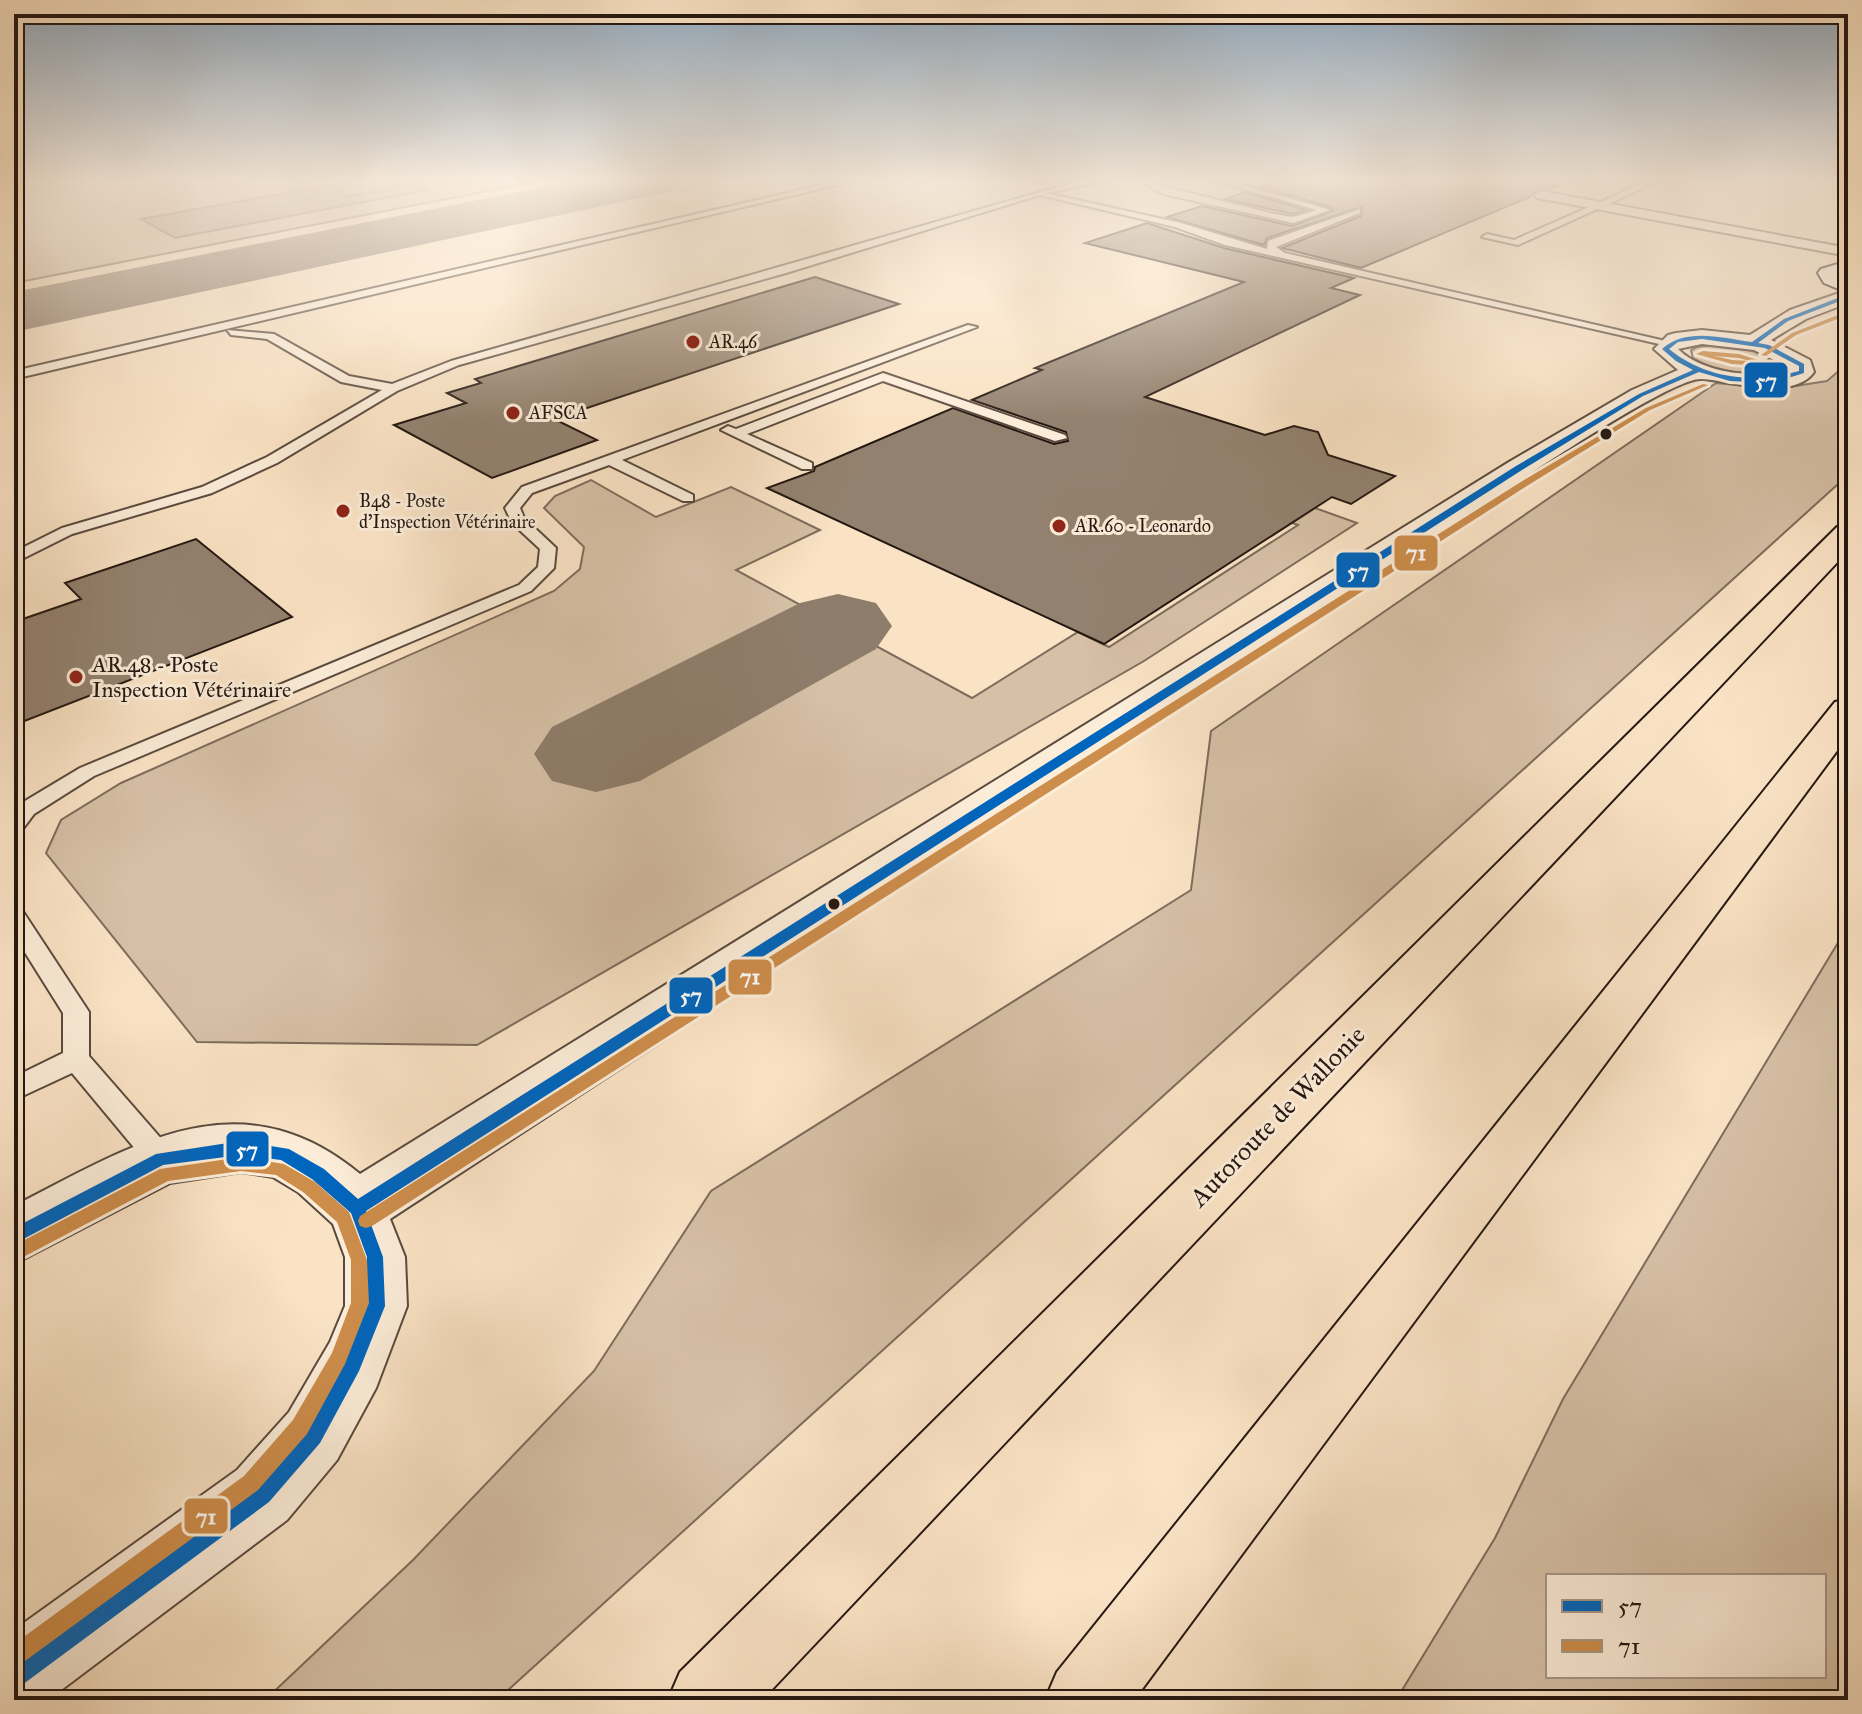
<svg xmlns="http://www.w3.org/2000/svg" width="1862" height="1714" font-family="'IM FELL Great Primer',serif">
	<rect width="100%" height="100%" fill="#fae3c5"/>
	<filter id="stains"><feTurbulence type="fractalNoise" baseFrequency=".0025" numOctaves="4"/><feColorMatrix values="0 0 0 0 .2 0 0 0 0 .09 0 0 0 0 .02 0 0 0 .5 -.17"/></filter>
	<radialGradient id="worn" r=".72"><stop offset=".6" stop-color="#630" stop-opacity="0"/><stop offset="1" stop-color="#630" stop-opacity=".3"/></radialGradient>
	<g fill="#d6c0a6" stroke="#7d6c5c" stroke-width="2" fill-rule="evenodd">
		<polygon points="67,180 545,180 14,283 14,188"/>
		<path d="M1697,347C1719,344 1760,345 1773,366C1754,381 1712,369 1693,358L1691,350Z"/>
		<polygon points="1848,363 1848,475 497,1700 265,1700 413,1560 594,1371 711,1191 1191,890 1211,731 1716,383 1776,389 1827,381"/>
		<polygon points="1089,427 1357,523 1144,661 477,1045 197,1042 46,853 61,820 121,783 554,591 580,569 584,547 544,508 555,496 591,480 656,517 731,487 820,530 736,570 972,698 1078,632 1109,647 1298,525 1062,442"/>
		<path d="M1848,926V1700H1396L1495,1538L1563,1399ZM1824,1576V1676H1548V1576Z"/>
	</g>
	<polygon fill="#b19e88" stroke="#796858" stroke-width="2" points="360,180 400,180 427,190 175,238 141,219"/>
	<g fill="none" stroke-linecap="round" stroke-linejoin="round">
		<polyline stroke="#6a5a4c" stroke-width="2" points="347,180 342,192 346,197 399,187 402,180"/>
		<g fill="#8f7d6b" fill-rule="evenodd">
			<polygon points="579,180 679,180 672,191 654,195 14,332 14,292"/>
			<polygon points="838,594 876,603 892,626 876,649 640,781 596,792 552,781 534,754 552,727 800,603"/>
		</g>
	</g>
	<g fill="#93816f" stroke="#241711" stroke-width="2">
		<polygon points="1284,180 1570,180 1570,181 1549,189 1539,188 1532,196 1361,268 1282,248 1361,216 1362,207 1267,238 1264,245 1167,217 1202,206 1292,226 1333,211 1331,207 1261,187"/>
		<polygon points="1245,192 1306,210 1293,214 1225,199"/>
		<polygon points="1147,223 1224,248 1354,278 1331,288 1360,295 1145,397 1265,435 1294,426 1318,432 1328,455 1395,476 1351,504 1332,497 1104,644 767,488 814,471 815,467 953,408 1054,444 1068,441 1066,432 972,400 1042,370 1035,368 1244,282 1085,243"/>
		<polygon points="815,277 899,304 554,419 597,440 492,478 394,425 466,403 447,393 481,383 475,379"/>
		<polygon points="196,539 292,617 14,725 14,622 81,599 65,583"/>
	</g>
	<g fill="none" stroke-linecap="round" stroke-linejoin="round">
		<g stroke="#5a4a3e" stroke-width="4">
			<g id="service">
				<polygon points="844,180 858,180 14,379 14,371"/>
				<polygon points="1082,180 1110,180 1046,193 1181,223 1267,249 1268,241 1360,209 1360,213 1276,247 1285,253 1674,343 1668,346 1225,245 1175,227 1040,195 786,273 459,365 397,391 277,463 212,493 72,534 14,563 14,552 62,528 202,487 267,457 382,390 341,382 267,339 231,335 227,330 274,334 349,376 392,384 451,361"/>
				<polygon points="1138,180 1275,214 1293,217 1317,210 1212,180 1225,180 1330,210 1293,223 1163,194"/>
				<polygon points="1650,180 1661,180 1518,245 1482,237 1487,234 1514,240"/>
				<polygon points="968,325 977,327 622,460 693,495 693,501 683,501 609,465 532,493 520,508 524,518 556,548 554,568 531,591 94,776 34,814 22,830 14,832 14,811 20,804 80,768 519,585 538,567 540,549 512,523 505,508 522,487"/>
				<polygon points="883,373 1065,435 1067,438 1055,441 883,381 747,434 812,463 812,469 802,469 721,430 728,426 736,429"/>
				<polygon points="14,908 22,910 89,1012 89,1056 171,1150 175,1159 171,1168 161,1171 151,1168 72,1073 14,1100 14,1077 63,1053 63,1013 14,935"/>
			</g>
		</g>
		<g stroke="#5a4a3e" stroke-width="4">
			<polygon id="pedestrian" points="1541,191 1848,248 1848,256 1537,198 1535,195"/>
		</g>
		<g stroke="#5a4a3e" stroke-width="4">
			<path id="tertiary" d="M1848,290V303L1806,319L1771,340L1810,360L1814,372C1793,402 1729,380 1701,379C1675,378 1558,456 1529,474L390,1219L405,1257L407,1306L376,1388L337,1460L287,1520L48,1700H14V1630L237,1470L289,1412L330,1342L345,1306V1257L333,1224L298,1192L273,1177L241,1172L170,1183L14,1264V1206C131,1146 240,1074 360,1174L1509,462L1632,390L1678,370L1654,349L1668,335L1676,333L1702,330L1750,335L1790,310ZM1702,344L1754,350L1790,368C1759,380 1703,374 1678,349Z"/>
		</g>
		<g stroke="#241711" stroke-width="4">
			<polygon id="secondary" points="1848,261 1848,273 1840,276 1848,279 1848,293 1824,283 1818,273 1821,269"/>
		</g>
		<g stroke="#241711" stroke-width="4">
			<g id="motorway">
				<polygon points="1848,524 1848,551 762,1700 668,1700 680,1672 1837,527"/>
				<polygon points="1848,699 1848,736 1134,1700 1045,1700 1057,1672 1835,702"/>
			</g>
		</g>
		<use href="#service" fill="#fcedd9" fill-rule="evenodd"/>
		<use href="#pedestrian" fill="#fcedd9" fill-rule="evenodd"/>
		<use href="#tertiary" fill="#fcedd9" fill-rule="evenodd"/>
		<use href="#secondary" fill="#fcedd9" fill-rule="evenodd"/>
		<use href="#motorway" fill="#fae3c5" fill-rule="evenodd"/>
		<g stroke="#fcedd9" stroke-width="6">
			<path id="bus-1" d="M1848,294V298L1788,321L1758,343L1769,345L1804,364V373L1785,379L1749,382L1730,381L1699,372L1643,396L1522,470L366,1211L383,1257L385,1306L359,1371L320,1443L269,1502L22,1685L14,1688V1664L255,1488L306,1429L346,1359L367,1306V1257L351,1213L312,1179L281,1160L241,1155L163,1165L14,1244V1228L156,1154L241,1141L289,1149L324,1169L358,1199L1516,466L1639,394L1693,370L1676,361L1662,349C1686,327 1722,338 1752,342L1784,319ZM1702,339L1765,348L1799,366V371C1753,384 1706,379 1669,349L1678,342Z"/>
		</g>
		<g stroke="#fcedd9" stroke-width="6">
			<g id="bus-2">
				<polygon points="1848,311 1848,315 1796,335 1766,356 1761,355 1792,333"/>
				<path d="M1703,351L1739,354L1771,364L1768,366L1732,364L1696,354ZM1714,356L1739,358L1750,361L1732,360Z"/>
				<polygon points="1703,384 1708,385 1650,410 1530,484 372,1226 366,1228 360,1226 358,1221 360,1216 1524,480 1646,408"/>
				<polygon points="241,1157 284,1164 315,1182 349,1212 367,1260 369,1303 345,1364 307,1434 258,1490 21,1664 14,1668 14,1644 244,1476 293,1420 332,1353 351,1303 351,1260 337,1222 303,1192 276,1175 241,1171 168,1181 27,1255 21,1258 15,1255 15,1245 160,1169"/>
			</g>
		</g>
		<use href="#bus-1" fill="#0065bd" fill-rule="evenodd"/>
		<use href="#bus-2" fill="#cd8d4b" fill-rule="evenodd"/>
	</g>
	<linearGradient id="sky" x2="0" y2="1"><stop stop-color="#92abc2"/><stop offset="0.43" stop-color="#fdf2e5"/><stop offset="1" stop-color="#fdf2e5" stop-opacity="0"/></linearGradient>
	<rect width="1862" height="420" fill="url(#sky)"/>
	<g fill="#8f2418" stroke="#fcedd9" stroke-width="3">
		<circle cx="693" cy="342" r="8"/>
		<circle cx="513" cy="413" r="8"/>
		<circle cx="343" cy="511" r="8"/>
		<circle cx="1059" cy="526" r="8"/>
		<circle cx="76" cy="677" r="8"/>
	</g>
	<g fill="#241711" stroke="#fcedd9" stroke-width="3">
		<circle cx="1606" cy="434" r="7"/>
		<circle cx="834" cy="904" r="7"/>
	</g>
	<g text-anchor="middle" dominant-baseline="central" stroke-width="6" stroke-linejoin="round" paint-order="stroke">
		<g font-size="18" fill="#241711" stroke="#fcedd9" text-anchor="start">
			<text x="709" y="342">AR.46</text>
			<text x="529" y="413">AFSCA</text>
			<text x="359" y="501">B48 - Poste<tspan x="359" dy="21">d'Inspection Vétérinaire</tspan></text>
			<text x="1075" y="526">AR.60 - Leonardo</text>
		</g>
		<g font-size="22" fill="#241711" stroke="#fcedd9" text-anchor="start">
			<text x="92" y="664">AR.48 - Poste<tspan x="92" dy="25">Inspection Vétérinaire</tspan></text>
		</g>
		<g font-size="26" fill="#241711" stroke="#fcedd9">
			<text transform="translate(1277 1116) rotate(-46)">Autoroute de Wallonie</text>
		</g>
	</g>
	<g stroke="#fcedd9" stroke-width="3">
		<rect x="1743" y="361" width="46" height="38" rx="8" fill="#0065bd"/>
		<rect x="1393" y="534" width="46" height="38" rx="8" fill="#cd8d4b"/>
		<rect x="1335" y="551" width="46" height="38" rx="8" fill="#0065bd"/>
		<rect x="727" y="958" width="46" height="38" rx="8" fill="#cd8d4b"/>
		<rect x="668" y="976" width="46" height="39" rx="8" fill="#0065bd"/>
		<rect x="225" y="1130" width="45" height="38" rx="8" fill="#0065bd"/>
		<rect x="183" y="1497" width="46" height="38" rx="8" fill="#cd8d4b"/>
	</g>
	<g font-size="22" text-anchor="middle" font-weight="bold" fill="#fff">
		<text x="1766" y="388">57</text>
		<text x="1416" y="560">71</text>
		<text x="1358" y="578">57</text>
		<text x="750" y="984">71</text>
		<text x="691" y="1003">57</text>
		<text x="247" y="1157">57</text>
		<text x="206" y="1524">71</text>
	</g>
	<rect width="1862" height="1714" fill="none" stroke="#fae3c5" stroke-width="48"/>
	<rect x="16" y="16" width="1830" height="1682" fill="none" stroke="#241711" stroke-width="4"/>
	<rect x="24" y="24" width="1814" height="1666" fill="none" stroke="#241711" stroke-width="2"/>
	<rect x="1546" y="1574" width="280" height="104" fill="#fcedd9" stroke="#a69789" stroke-width="2"/>
	<rect x="1562" y="1600" width="40" height="12" fill="#0065bd" stroke="#a69789" stroke-width="2"/>
	<text x="1618" y="1614" font-size="24" fill="#241711">57</text>
	<rect x="1562" y="1640" width="40" height="12" fill="#cd8d4b" stroke="#a69789" stroke-width="2"/>
	<text x="1618" y="1654" font-size="24" fill="#241711">71</text>
	<rect width="100%" height="100%" filter="url(#stains)"/>
	<rect width="100%" height="100%" fill="url(#worn)"/>
</svg>
